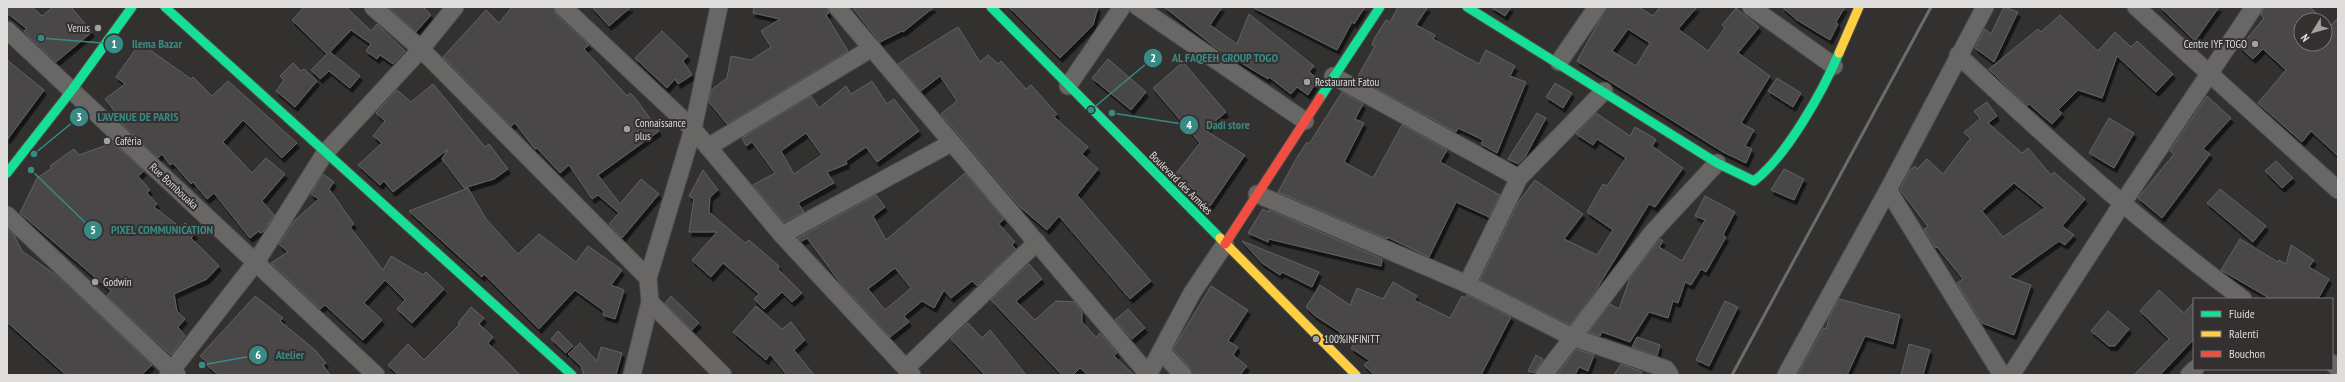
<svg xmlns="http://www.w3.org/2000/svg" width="2345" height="382" font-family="'PT Sans Narrow',sans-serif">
	<defs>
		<filter id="shadow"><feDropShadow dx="2.5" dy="4.5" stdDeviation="0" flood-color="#0009"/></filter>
	</defs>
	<rect width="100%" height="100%" fill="#323130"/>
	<g fill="#484746" stroke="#636261" fill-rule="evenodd" filter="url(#shadow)">
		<polygon points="7,7 32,7 42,16 53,7 71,7 92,32 56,62 29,37 24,31 27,29 7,13"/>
		<polygon points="304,7 346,7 371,31 377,24 405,51 393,64 380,55 377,59 366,51 371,44 351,30 330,52 360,76 350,88 329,71 320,79 311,70 327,54 292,20"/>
		<polygon points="388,7 423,7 431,15 416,32"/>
		<polygon points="512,7 553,7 556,14 589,45 584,49 627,96 630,93 636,99 659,131 598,175 620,204 641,179 659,194 622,238 609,224 619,213 598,195 592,199 569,165 560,173 537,148 535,149 515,123 511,126 443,57 486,10 499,23"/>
		<polygon points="592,7 631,7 609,26"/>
		<polygon points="754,7 827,7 829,13 826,15 848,51 727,124 709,102 711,90 727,78 731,56 751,60 771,47 761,31 780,19 753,13"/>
		<polygon points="852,7 934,7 903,32 902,31 880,42"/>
		<polygon points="1009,7 1098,7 1093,25 1060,58"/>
		<polygon points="1164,7 1222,7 1210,25 1237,44 1249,14 1314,66 1309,72 1318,79 1308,95 1297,87 1291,94 1269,77 1268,79 1215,47"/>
		<polygon points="1252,7 1365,7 1354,24 1352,22 1337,50"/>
		<polygon points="1398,7 1428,7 1416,25 1435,35 1433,39 1479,64 1486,50 1515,66 1510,76 1526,82 1497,153 1481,144 1483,140 1458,128 1456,132 1357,78 1375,46 1372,45 1374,39 1386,20 1390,22"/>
		<polygon points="1491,7 1511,7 1505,16"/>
		<path d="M1607,7H1639L1653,16L1660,7H1697L1678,29L1708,51L1725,28L1722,25L1736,8L1759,27L1738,53L1770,76L1741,123L1754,130L1745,146L1752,149L1746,163L1723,152L1577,61ZM1628,29L1650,43L1636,66L1612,51Z"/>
		<polygon points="1782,7 1845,7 1836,22 1838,24 1830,40 1797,20"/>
		<polygon points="2004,7 2018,12 1994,62 1975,48 1985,29 1991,34"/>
		<polygon points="2160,7 2219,7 2195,41"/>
		<polygon points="2264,7 2310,7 2323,20 2301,20 2301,44 2325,44 2325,22 2330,26 2338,18 2338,156 2311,131 2302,142 2258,103 2286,70 2263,49 2253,59 2240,47 2264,18 2261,15"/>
		<polygon points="2060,15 2098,51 2115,32 2131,47 2137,41 2173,74 2156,92 2117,56 2102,98 2078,90 2058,110 2062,113 2052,124 2029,104 2027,106 1989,69 2038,29 2041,32"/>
		<polygon points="958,27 980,62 988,55 998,64 1001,61 1026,89 1031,85 1057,114 1054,117 1088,147 1082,154 1098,169 1077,195 1151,281 1130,299 1059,216 1047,230 1020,207 941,114 957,101 940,76 921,91 898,64"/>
		<polygon points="662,31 688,56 683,61 692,75 678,84 675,79 667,88 635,58"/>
		<polygon points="140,43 191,79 193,77 212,96 228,81 297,143 282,158 243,120 223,142 252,173 266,158 285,174 262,201 274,215 263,232 260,233 259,231 250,238 214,193 207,199 193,182 191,184 173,163 170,165 162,154 158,158 121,123 122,121 105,99 125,84 116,77"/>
		<polygon points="1108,59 1146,92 1131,110 1092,78"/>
		<polygon points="7,60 44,90 7,140"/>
		<polygon points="1183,62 1226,112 1205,130 1245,155 1210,206 1196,195 1198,193 1175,175 1200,143 1153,88"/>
		<polygon points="293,63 301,71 304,69 317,81 295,107 276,91 284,80 280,76"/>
		<polygon points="1777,78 1801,93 1793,107 1768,91"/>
		<path d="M872,81L887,104L894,99L919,131L877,162L866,147L846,161L847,164L827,172L834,183L798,203L804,212L784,222L753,185L775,173L752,142L746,146L742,138L811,96L819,108L846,86L851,94ZM806,133L822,155L794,174L781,151Z"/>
		<polygon points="1555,83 1572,93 1563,108 1546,97"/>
		<polygon points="433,84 485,147 489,144 508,169 494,179 464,188 442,159 448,149 393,192 384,181 380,185 358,165 382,143 373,136 385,121 376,113 397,90 411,102"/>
		<polygon points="1342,92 1363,104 1355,119 1364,123 1344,162 1373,178 1402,125 1447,150 1440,162 1500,195 1489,217 1456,202 1429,257 1387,237 1387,239 1278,192 1296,159 1307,142 1309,144"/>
		<polygon points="2207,96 2231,118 2203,149 2210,154 2162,218 2138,198 2174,154 2170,151"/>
		<path d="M1987,102L1997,116L1988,123L2022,153L2028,148L2051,175L2054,172L2085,199L2062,226L2074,235L2065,245L2059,241L2009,277L2031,285L2014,335L1982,323L1957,283L1963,279L1937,247L1936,248L1924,229L1928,227L1900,190L1909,171L1915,166L1917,169L1927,159L1943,174L1970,139L1964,132L1980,119L1974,111ZM2014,183L2045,208L2003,237L1982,211Z"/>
		<polygon points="1537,113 1546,118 1525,157 1518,164 1508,159"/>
		<polygon points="1596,113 1630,136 1635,127 1654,138 1656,140 1652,146 1683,168 1655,207 1649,204 1596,290 1570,325 1480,280 1518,203 1535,180 1583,214 1564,239 1597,255 1613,230 1587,212 1603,184 1607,186 1626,158 1597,139 1593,145 1576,134"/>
		<polygon points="2109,118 2134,133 2114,168 2089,153"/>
		<polygon points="110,140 144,171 138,176 150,190 147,193 157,204 154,207 180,227 185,223 195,234 191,238 219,266 207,279 174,294 177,311 185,319 178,327 185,336 171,355 107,296 111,291 20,213 37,178 52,168 50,166 74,149 79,155 104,146"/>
		<polygon points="2276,161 2293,178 2282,188 2265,171"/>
		<polygon points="1784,169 1804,179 1794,200 1771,190"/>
		<polygon points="703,170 718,190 710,197 709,212 745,243 749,240 779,266 778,269 802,293 792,302 782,292 764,309 754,299 759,294 723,263 711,277 692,260 717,232 689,232 694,199 689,196"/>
		<path d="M965,173L1004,219L999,224L1015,242L1012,245L1016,249L977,286L972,281L951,298L944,290L934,308L922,301L904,316L909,322L890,337L842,285L807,238L802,241L798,238L876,195L885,207L873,216L886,240ZM895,268L911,288L885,310L868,289Z"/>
		<polygon points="323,174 334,182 329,189 354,224 350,227 383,270 391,256 423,275 426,272 444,289 412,323 397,309 405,300 385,280 364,303 382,320 363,340 325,305 320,309 271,263 288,252 279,244 295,220 319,199 311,194"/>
		<polygon points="468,188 486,219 518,254 539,234 576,262 588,246 622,270 611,285 624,290 615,319 603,315 604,311 575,290 539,329 484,274 482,277 409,211"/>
		<polygon points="2220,189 2266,226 2253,242 2207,203"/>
		<polygon points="1705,196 1735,212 1723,235 1726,237 1706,272 1701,269 1691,285 1685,282 1678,303 1673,301 1668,318 1649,312 1630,342 1602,332 1600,336 1589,332 1610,304 1619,309 1630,278 1660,239 1663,241 1659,247 1682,261 1705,220 1695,216"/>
		<polygon points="1263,209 1268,212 1269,210 1382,259 1381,266 1269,239 1268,242 1248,233"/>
		<polygon points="7,229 14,235 22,251 60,278 152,365 141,375 66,375 7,322"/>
		<polygon points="2240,239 2278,262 2279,260 2286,264 2291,245 2314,260 2309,267 2329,279 2318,299 2271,299 2221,270"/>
		<polygon points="1242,241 1319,272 1312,287 1282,272 1280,275 1262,263"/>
		<polygon points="1029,264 1042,279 1016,301 1035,320 1056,301 1074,302 1082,312 1082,322 1096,337 1100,333 1117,353 1114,356 1134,375 1088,375 1080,368 1073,375 1062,375 991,300"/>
		<polygon points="1393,282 1417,296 1414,300 1450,318 1462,296 1465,298 1467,295 1511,317 1481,375 1374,375 1364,365 1369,360 1351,348 1355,342 1314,315 1306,307 1320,285 1350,305 1357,288 1383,299"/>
		<polygon points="1211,286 1248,310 1228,341 1238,347 1233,355 1247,366 1240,375 1193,375 1190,368 1173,349"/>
		<polygon points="2159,290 2184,313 2194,302 2194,339 2160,375 2134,375 2169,339 2140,311"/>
		<polygon points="255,296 283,318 280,321 315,350 326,363 323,365 330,375 218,375 207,365 209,364 200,356"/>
		<polygon points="671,296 699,323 692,330 665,303"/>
		<polygon points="1839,299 1900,315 1893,344 1865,336 1847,375 1797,375 1824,328 1826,329 1829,318"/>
		<polygon points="1725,301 1738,307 1709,366 1696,360"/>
		<polygon points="756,306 782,329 791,322 805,340 794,350 814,375 787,375 770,354 766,360 733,332"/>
		<polygon points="471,307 484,318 479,324 493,337 488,343 520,375 398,375 388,365 408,344 424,360 460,324 458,323"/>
		<polygon points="1128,309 1145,328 1132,339 1115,320"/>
		<polygon points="2108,311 2129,329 2115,346 2109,346 2091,331"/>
		<polygon points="968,323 982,338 990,330 1026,375 985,375 951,339"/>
		<polygon points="558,331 573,346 566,353 551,339"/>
		<polygon points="1637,337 1660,345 1657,356 1632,347"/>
		<polygon points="580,343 597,361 601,347 622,353 616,375 584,375 581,366 568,354"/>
		<polygon points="1909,344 1930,350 1923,375 1901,375"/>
		<polygon points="1576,349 1594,355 1588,371 1579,367 1575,375 1557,375"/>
		<polygon points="1536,355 1543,359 1534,373 1528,371"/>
		<polygon points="1621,364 1642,372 1640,375 1614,375"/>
	</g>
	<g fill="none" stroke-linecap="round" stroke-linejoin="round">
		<g stroke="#4d4c4c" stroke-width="19">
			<g id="street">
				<polyline points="373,7 421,49 648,278"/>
				<polyline points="563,7 693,129 782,235 912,375"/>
				<polyline points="837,7 1148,374"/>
				<polyline points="1138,7 1305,121"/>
				<polyline points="1751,7 1834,66"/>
				<polyline points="2136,7 2338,190"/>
				<polyline points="7,30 376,375"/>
				<path d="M1958,55C2050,141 2142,225 2243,299"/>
				<polyline points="1559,62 1597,7"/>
				<polyline points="1333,76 1519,178"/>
				<polyline points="1068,86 1122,7"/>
				<polyline points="708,147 872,48"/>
				<polyline points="1888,190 2002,375"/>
				<polyline points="1257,194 1467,284 1572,337 1666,369 1670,375"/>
				<polyline points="7,215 177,375"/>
				<polyline points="782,235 951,143"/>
				<polyline points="1467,284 1519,178 1604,91"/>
				<polyline points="650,302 723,375"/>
				<polyline points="1162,352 1183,375"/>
				<polyline points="2332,363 2338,368"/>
				<polyline points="906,368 1037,242"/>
				<polyline points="168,375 256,262 325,153 421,49 455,7"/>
				<polyline points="632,375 650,302 648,278 693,129 719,7"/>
				<polyline points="1148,375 1192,293 1225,244"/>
				<polyline points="1544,375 1652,233 1717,163"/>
				<polyline points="1786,375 1888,190 1985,7"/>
				<polyline points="2011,375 2122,204 2254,7"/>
				<polyline points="2189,375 2195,369"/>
			</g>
		</g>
		<g stroke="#4d4c4c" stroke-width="11">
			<g id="fast">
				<polyline points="165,7 572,375"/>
				<polyline points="991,7 1220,238"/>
				<path d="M1467,7L1717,163L1754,181C1786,157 1823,91 1839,53"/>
				<polyline points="1320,98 1380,7"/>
				<polyline points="7,173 72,90 132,7"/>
			</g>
		</g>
		<g stroke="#4d4c4c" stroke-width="11">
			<g id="slow">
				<polyline points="1839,53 1859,7"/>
				<polyline points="1220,238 1356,375"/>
			</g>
		</g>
		<g stroke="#4d4c4c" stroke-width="11">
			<polyline id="jam" points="1225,244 1320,98"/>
		</g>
		<use href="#street" stroke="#686766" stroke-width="17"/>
		<use href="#fast" stroke="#16e098" stroke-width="9"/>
		<use href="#slow" stroke="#ffcf43" stroke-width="9"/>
		<use href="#jam" stroke="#f24e42" stroke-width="9"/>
		<polyline stroke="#6d6c6b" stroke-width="3" points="1732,375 1931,7"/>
	</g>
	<g fill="#a2a1a0" stroke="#33302f" stroke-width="1.5">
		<circle cx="98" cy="28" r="4"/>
		<circle cx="2255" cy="44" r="4"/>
		<circle cx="1307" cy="82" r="4"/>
		<circle cx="627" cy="129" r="4"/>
		<circle cx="107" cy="141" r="4"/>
		<circle cx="95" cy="282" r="4"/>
		<circle cx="1316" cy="339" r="4"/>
	</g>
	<g text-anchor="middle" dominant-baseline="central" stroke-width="4" stroke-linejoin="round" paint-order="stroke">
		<g font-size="11" fill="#dedddc" stroke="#33302f" text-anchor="start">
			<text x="90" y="28" text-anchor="end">Venus</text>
			<text x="2247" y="44" text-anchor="end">Centre IYF TOGO</text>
			<text x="1315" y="82">Restaurant Fatou</text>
			<text x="635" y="123">Connaissance<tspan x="635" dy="13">plus</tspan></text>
			<text x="115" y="141">Caféria</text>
			<text x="103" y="282">Godwin</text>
			<text x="1324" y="339">100%INFINITT</text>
		</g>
		<g font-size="11" fill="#dedddc" stroke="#33302f">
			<text transform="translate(1181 183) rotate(45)">Boulevard des Armées</text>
			<text transform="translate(174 186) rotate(43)">Rue Bombouaka</text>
		</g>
	</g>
	<path fill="none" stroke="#388b84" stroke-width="1.5" d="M41 38L114 44M1091 110L1153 58M34 154L79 117M1112 113L1189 125M31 170L93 230M202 365L258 355"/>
	<g fill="#388b84" stroke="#33302f" stroke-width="1.5">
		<circle cx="41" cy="38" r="4"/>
		<circle cx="1091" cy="110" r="4"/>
		<circle cx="34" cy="154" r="4"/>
		<circle cx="1112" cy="113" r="4"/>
		<circle cx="31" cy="170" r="4"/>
		<circle cx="202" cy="365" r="4"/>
		<circle cx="114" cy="44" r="10"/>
		<circle cx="1153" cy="58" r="10"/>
		<circle cx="79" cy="117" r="10"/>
		<circle cx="1189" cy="125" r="10"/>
		<circle cx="93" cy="230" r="10"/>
		<circle cx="258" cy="355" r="10"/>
	</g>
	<g font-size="12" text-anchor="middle" font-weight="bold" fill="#fff">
		<text x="114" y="48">1</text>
		<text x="1153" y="62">2</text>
		<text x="79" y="121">3</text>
		<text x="1189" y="129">4</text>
		<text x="93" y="234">5</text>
		<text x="258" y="359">6</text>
	</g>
	<g font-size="12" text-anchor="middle" font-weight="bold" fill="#388b84" stroke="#33302f" stroke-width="4" stroke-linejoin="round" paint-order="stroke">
		<text x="157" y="48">Ilema Bazar</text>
		<text x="1225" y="62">AL FAQEEH GROUP TOGO</text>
		<text x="138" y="121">L'AVENUE DE PARIS</text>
		<text x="1228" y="129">Dadi store</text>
		<text x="162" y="234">PIXEL COMMUNICATION</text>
		<text x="290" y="359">Atelier</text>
	</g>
	<rect width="2345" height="382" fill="none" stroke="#dedddc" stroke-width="16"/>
	<rect x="2193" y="298" width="140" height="72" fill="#33302f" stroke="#777574"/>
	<rect x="2201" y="311" width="20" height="6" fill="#16e098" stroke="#777574"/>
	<text x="2229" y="318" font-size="12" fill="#dedddc">Fluide</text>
	<rect x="2201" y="331" width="20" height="6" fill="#ffcf43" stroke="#777574"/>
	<text x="2229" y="338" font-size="12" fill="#dedddc">Ralenti</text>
	<rect x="2201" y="351" width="20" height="6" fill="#f24e42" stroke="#777574"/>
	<text x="2229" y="358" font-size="12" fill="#dedddc">Bouchon</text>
	<g transform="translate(2313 32) rotate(233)"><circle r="19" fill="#33302f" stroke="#777574"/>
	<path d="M0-3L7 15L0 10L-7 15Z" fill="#a2a1a0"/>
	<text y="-6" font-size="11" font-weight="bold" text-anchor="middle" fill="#dedddc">N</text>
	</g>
</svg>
